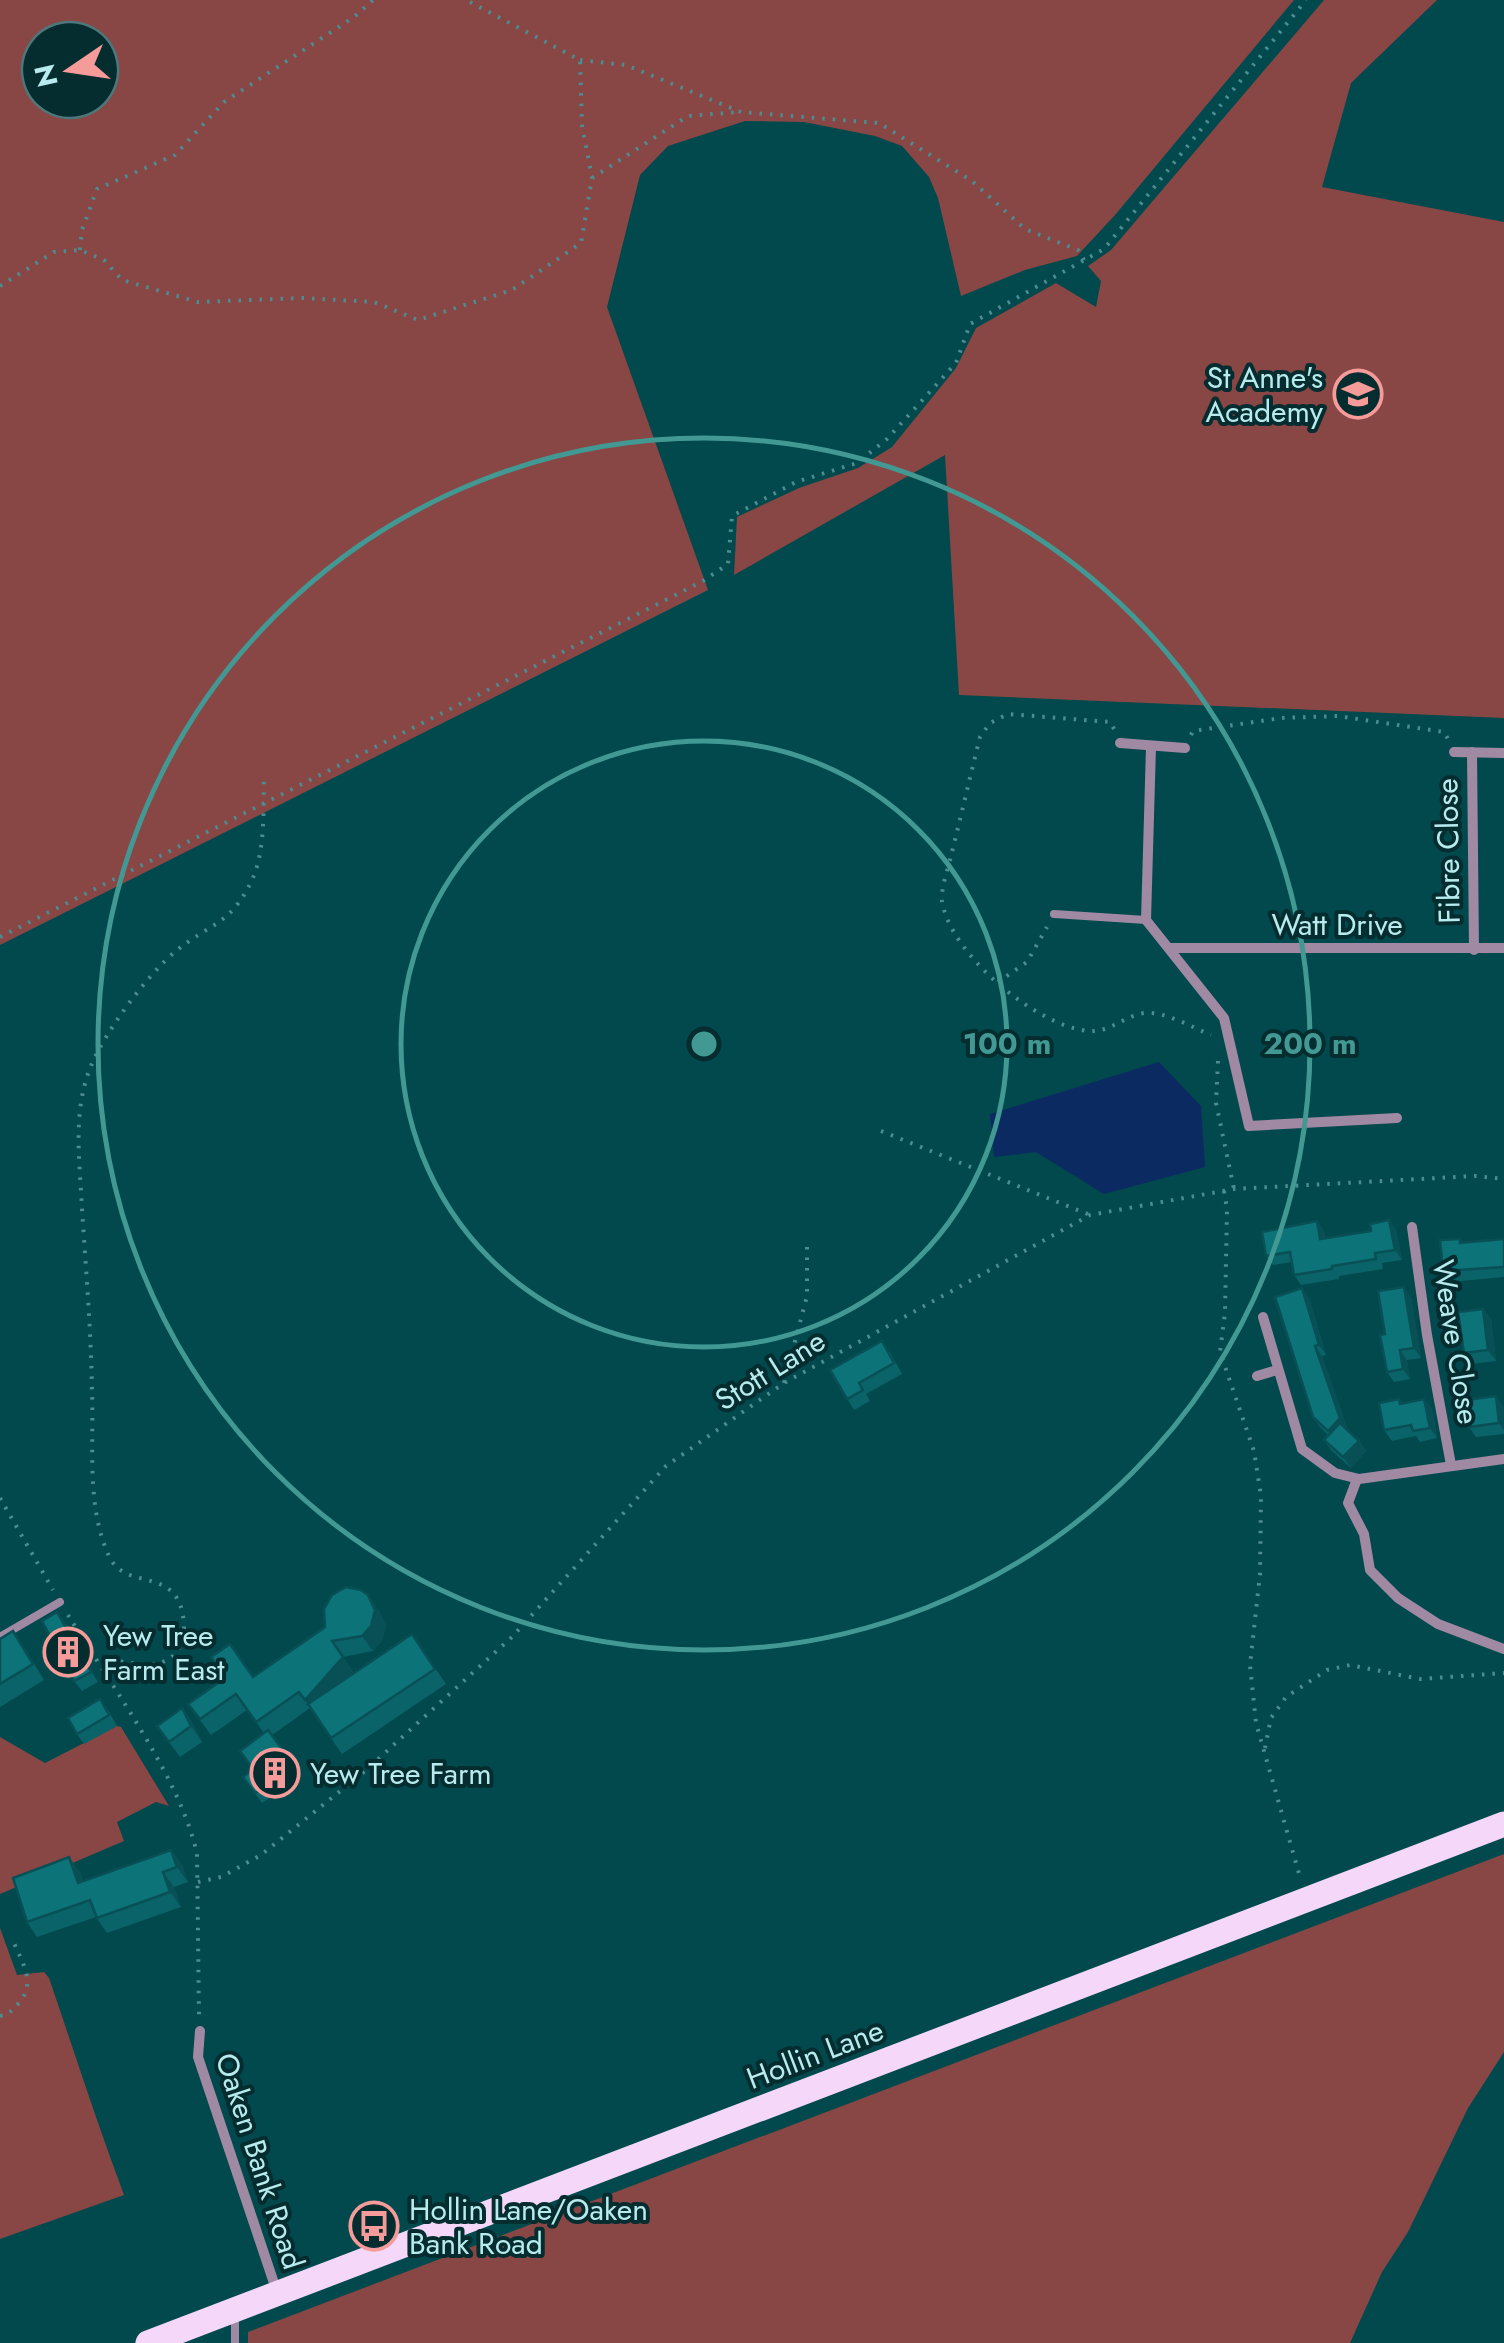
<svg xmlns="http://www.w3.org/2000/svg" width="1504" height="2343" font-family="Jost,sans-serif">
	<rect width="100%" height="100%" fill="#01494d"/>
	<g fill="#884645" fill-rule="evenodd">
		<path d="M0,0H1294L1115,215L1077,256L1025,270L961,296L938,198L929,177L902,146L875,136L804,122L745,121L668,146L640,175L607,307L708,590L0,945ZM40,40H100V100H40Z"/>
		<polygon points="1324,0 1437,0 1351,83 1322,187 1504,222 1504,718 959,695 945,455 734,575 737,517 799,488 858,468 892,447 956,368 976,328 1056,283 1096,307 1101,281 1088,266 1111,250"/>
		<polygon points="117,1726 121,1727 169,1806 156,1802 117,1822 124,1841 0,1894 0,1737 45,1763"/>
		<polygon points="1504,1854 1504,2052 1468,2108 1408,2232 1382,2272 1350,2343 248,2343 248,2332"/>
		<path d="M0,1928L17,1975L44,1972L49,1978C74,2051 97,2123 124,2195L0,2239Z"/>
	</g>
	<polygon fill="#0c2a62" points="1159,1062 1201,1106 1205,1167 1104,1194 1036,1152 994,1157 990,1114"/>
	<g fill="none" stroke-linecap="round" stroke-linejoin="round">
		<g stroke="#4d8c90" stroke-width="4" stroke-dasharray="2.5 8" stroke-linecap="butt">
			<polyline points="580,60 626,65 741,112 879,123 972,181 1025,229 1078,250 1084,260"/>
			<polyline points="592,178 688,116 739,112"/>
			<polyline points="80,250 82,230 97,189 175,155 224,102 354,17 373,0"/>
			<polyline points="0,286 54,252 80,250 104,260 122,280 198,302 303,298 374,302 418,320 512,290 581,243 592,178 582,125 580,60 466,0"/>
			<path d="M1114,729L1110,722L1008,714L990,723L980,737C970,777 961,816 951,856C948,869 941,887 942,901C950,954 1037,1027 1089,1031C1109,1032 1121,1019 1139,1014C1160,1008 1191,1027 1211,1035"/>
			<polyline points="1191,735 1193,731 1281,718 1338,716 1444,732 1448,739"/>
			<polyline points="0,937 703,581 728,564 732,516 796,482 857,463 887,439 956,363 970,324 1104,249 1306,0"/>
			<polyline points="998,982 1027,962 1047,927"/>
			<polyline points="1218,1061 1216,1103 1234,1189"/>
			<polyline points="881,1131 1090,1215"/>
			<polyline points="1224,1191 1227,1209 1225,1313 1220,1352 1254,1451 1261,1496 1260,1574 1250,1665 1256,1723 1300,1877"/>
			<polyline points="784,1383 807,1296 807,1243"/>
			<polyline points="0,1498 53,1590"/>
			<path d="M68,1615C110,1684 180,1777 197,1854L199,2016"/>
			<path d="M103,1671L117,1661C134,1663 153,1668 169,1659C180,1652 184,1638 184,1626C181,1562 126,1594 109,1556C86,1507 94,1444 92,1391C91,1330 86,1270 82,1209C80,1163 72,1111 91,1066C105,1032 147,975 176,951C210,923 230,926 252,880C266,849 263,808 264,775"/>
			<polyline points="1265,1748 1271,1718 1286,1697 1327,1670 1350,1665 1420,1679 1504,1673"/>
			<polyline points="198,1882 221,1877 261,1855 365,1771 512,1637 666,1466 784,1383 1090,1215 1234,1189 1475,1176 1504,1179"/>
			<path d="M0,2016C10,2014 12,2010 19,2003C36,1983 23,1964 14,1943"/>
		</g>
		<g stroke="#a089a3" stroke-width="8">
			<polyline points="1054,914 1146,920"/>
			<polyline points="0,1637 60,1602"/>
			<polyline points="235,2343 235,2314"/>
		</g>
		<g stroke="#a089a3" stroke-width="10">
			<polyline points="1120,743 1185,748"/>
			<polyline points="1151,747 1146,920 1224,1018 1249,1126 1397,1118"/>
			<polyline points="1454,752 1504,753"/>
			<polyline points="1472,752 1474,950"/>
			<polyline points="1170,948 1504,948"/>
			<polyline points="1412,1227 1427,1335 1451,1465"/>
			<polyline points="1263,1317 1302,1449 1335,1473 1359,1479 1504,1459"/>
			<polyline points="1257,1376 1277,1370"/>
			<polyline points="1357,1479 1348,1503 1364,1534 1370,1570 1398,1598 1438,1624 1504,1649"/>
			<polyline points="200,2031 198,2057 277,2292"/>
		</g>
		<polyline stroke="#f5d8f9" stroke-width="25" points="148,2343 1504,1824"/>
	</g>
	<g fill="#0a6368">
		<polygon points="1389,1220 1396,1230 1402,1260 1382,1263 1383,1269 1339,1276 1339,1279 1301,1285 1294,1275 1292,1262 1273,1265 1266,1256 1317,1221 1324,1231 1325,1238 1371,1231"/>
		<polygon points="1504,1239 1504,1277 1450,1282 1443,1271"/>
		<polygon points="1411,1297 1421,1358 1407,1360 1410,1379 1394,1382 1387,1372 1385,1334"/>
		<polygon points="1309,1298 1326,1355 1322,1356 1347,1428 1346,1429 1359,1441 1366,1451 1351,1468 1331,1450 1324,1440 1328,1435 1320,1427 1313,1417"/>
		<polygon points="1483,1309 1491,1319 1496,1361 1471,1364 1464,1353"/>
		<polygon points="890,1352 902,1374 866,1394 870,1401 854,1410 830,1370"/>
		<polygon points="1399,1399 1402,1403 1424,1399 1432,1409 1437,1438 1420,1442 1416,1436 1392,1441 1384,1430"/>
		<polygon points="1504,1407 1504,1434 1476,1437 1469,1427"/>
		<polygon points="368,1595 379,1611 386,1626 382,1641 373,1651 343,1657 354,1673 412,1634 446,1684 342,1754 310,1708 272,1735 293,1763 289,1766 299,1780 274,1799 271,1797 262,1803 243,1777 253,1769 264,1733 247,1710 211,1735 188,1704 253,1677"/>
		<polygon points="65,1622 98,1682 82,1691 74,1681"/>
		<polygon points="0,1639 24,1647 44,1680 0,1707"/>
		<polygon points="182,1708 193,1724 202,1742 180,1757 157,1726"/>
		<polygon points="108,1710 117,1726 84,1744 77,1734"/>
		<polygon points="171,1850 182,1865 188,1882 174,1887 181,1907 107,1933 96,1917 37,1937 27,1922 80,1872 83,1881"/>
	</g>
	<g fill="#085055">
		<polygon points="1389,1220 1396,1230 1402,1260 1395,1250"/>
		<polygon points="1317,1221 1324,1231 1327,1249 1320,1239"/>
		<polygon points="1404,1287 1411,1297 1421,1358 1414,1348"/>
		<polygon points="1302,1288 1309,1298 1326,1355 1319,1345"/>
		<polygon points="1483,1309 1491,1319 1496,1361 1488,1350"/>
		<polygon points="1315,1346 1322,1356 1347,1428 1335,1441 1328,1431"/>
		<polygon points="1400,1350 1407,1360 1410,1379 1403,1369"/>
		<polygon points="1496,1396 1504,1407 1504,1430 1499,1423"/>
		<polygon points="1424,1399 1432,1409 1437,1438 1430,1428"/>
		<polygon points="1359,1441 1366,1451 1351,1468 1343,1457"/>
		<polygon points="368,1595 379,1611 386,1626 382,1641 373,1651 362,1636"/>
		<polygon points="57,1612 65,1622 98,1682 91,1672"/>
		<polygon points="343,1657 354,1673 316,1716 305,1700"/>
		<polygon points="182,1708 193,1724 202,1742 191,1726"/>
		<polygon points="171,1850 182,1865 188,1882 177,1867"/>
		<polygon points="69,1857 80,1872 88,1898 78,1883"/>
		<polygon points="163,1872 174,1887 181,1907 170,1892"/>
	</g>
	<g fill="#0c7379" stroke="#085055" stroke-width="2.5">
		<polygon points="1389,1220 1395,1250 1375,1253 1376,1259 1332,1266 1332,1269 1294,1275 1290,1252 1266,1256 1262,1232 1317,1221 1320,1239 1371,1231 1370,1224"/>
		<polygon points="1460,1239 1460,1243 1504,1239 1504,1267 1443,1271 1440,1240"/>
		<polygon points="1404,1287 1414,1348 1400,1350 1403,1369 1387,1372 1380,1335 1385,1334 1378,1291"/>
		<polygon points="1302,1288 1319,1345 1315,1346 1340,1418 1328,1431 1313,1417 1275,1297"/>
		<polygon points="1483,1309 1488,1350 1464,1353 1458,1312"/>
		<polygon points="882,1341 894,1363 859,1383 863,1390 847,1399 830,1370"/>
		<polygon points="1496,1396 1499,1423 1469,1427 1466,1400"/>
		<polygon points="1399,1399 1400,1404 1424,1399 1430,1428 1413,1431 1411,1425 1384,1430 1379,1403"/>
		<polygon points="1340,1423 1359,1441 1343,1457 1324,1440"/>
		<polygon points="346,1587 361,1590 368,1595 375,1610 371,1626 362,1636 332,1641 343,1657 305,1700 299,1692 256,1722 236,1694 200,1719 188,1704 225,1678 211,1657 230,1644 253,1677 325,1627 324,1609 332,1595"/>
		<polygon points="57,1612 91,1672 74,1681 42,1621"/>
		<polygon points="13,1631 33,1664 0,1684 0,1639"/>
		<polygon points="412,1634 435,1669 331,1738 308,1704"/>
		<polygon points="100,1699 109,1715 77,1734 68,1718"/>
		<polygon points="182,1708 191,1726 169,1742 157,1726"/>
		<polygon points="268,1730 285,1753 281,1756 292,1770 266,1789 264,1786 255,1793 243,1777 253,1769 240,1751"/>
		<polygon points="171,1850 177,1867 163,1872 170,1892 97,1918 90,1900 27,1922 13,1878 69,1857 78,1883"/>
	</g>
	<g fill="none" stroke="#429994" stroke-width="5">
		<circle cx="704" cy="1044" r="303"/>
		<circle cx="704" cy="1044" r="606"/>
	</g>
	<defs>
		<g id="school-ring" transform="scale(2.5)"><circle r="9.5" fill="#052c2f" stroke="#f59b99" stroke-width="1.5"/><path d="M0-5L7-2L0 1L-7-2ZM-4 1L0 2.5L4 1V4Q0 6-4 4Z" fill="#f59b99"/></g>
		<g id="building-ring" transform="scale(2.5)"><circle r="9.5" fill="#052c2f" stroke="#f59b99" stroke-width="1.5"/><path d="M-4-6H4V6H1V3H-1V6H-4ZM-2.5-4.3h1.7v1.8h-1.7ZM.8-4.3h1.7v1.8H.8ZM-2.5-1h1.7V.8h-1.7ZM.8-1h1.7V.8H.8Z" fill="#f59b99"/></g>
		<g id="bus-ring" transform="scale(2.5)"><circle r="9.5" fill="#052c2f" stroke="#f59b99" stroke-width="1.5"/><path d="M-5-6H5V4H4V6H2V4H-2V6H-4V4H-5ZM-3.5-4V0h7V-4ZM-3.5 1.2v1.5H-2V1.2ZM2 1.2v1.5H3.5V1.2Z" fill="#f59b99"/></g>
	</defs>
	<g fill-rule="evenodd">
		<use href="#school-ring" x="1358" y="394"/>
		<use href="#building-ring" x="68" y="1652"/>
		<use href="#building-ring" x="275" y="1773"/>
		<use href="#bus-ring" x="374" y="2226"/>
	</g>
	<g text-anchor="middle" dominant-baseline="central" stroke-width="8" stroke-linejoin="round" paint-order="stroke">
		<g font-size="30" fill="#b8ebee" stroke="#052c2f" text-anchor="start">
			<text x="1323" y="377" text-anchor="end">St Anne's<tspan x="1323" dy="34">Academy</tspan></text>
			<text x="103" y="1635">Yew Tree<tspan x="103" dy="34">Farm East</tspan></text>
			<text x="310" y="1773">Yew Tree Farm</text>
			<text x="409" y="2209">Hollin Lane/Oaken<tspan x="409" dy="34">Bank Road</tspan></text>
		</g>
		<g font-size="30" fill="#b8ebee" stroke="#052c2f">
			<text transform="translate(1448 851) rotate(-91)">Fibre Close</text>
			<text x="1337" y="924">Watt Drive</text>
			<text transform="translate(1456 1342) rotate(81)">Weave Close</text>
			<text transform="translate(770 1370) rotate(-32)">Stott Lane</text>
			<text transform="translate(815 2054) rotate(-21)">Hollin Lane</text>
			<text transform="translate(260 2161) rotate(72)">Oaken Bank Road</text>
		</g>
	</g>
	<circle cx="704" cy="1044" r="15" fill="#429994" stroke="#052c2f" stroke-width="5"/>
	<g font-size="30" text-anchor="middle" font-weight="bold" fill="#429994" stroke="#052c2f" stroke-width="8" stroke-linejoin="round" paint-order="stroke">
		<text x="1007" y="1054">100 m</text>
		<text x="1310" y="1054">200 m</text>
	</g>
	<g transform="translate(70 70) rotate(257)"><circle r="48" fill="#052c2f" stroke="#4d787b" stroke-width="2.5"/>
	<path d="M0-8L18 38L0 25L-18 38Z" fill="#f59b99"/>
	<text y="-15" font-size="28" font-weight="bold" text-anchor="middle" fill="#b8ebee">N</text>
	</g>
</svg>
